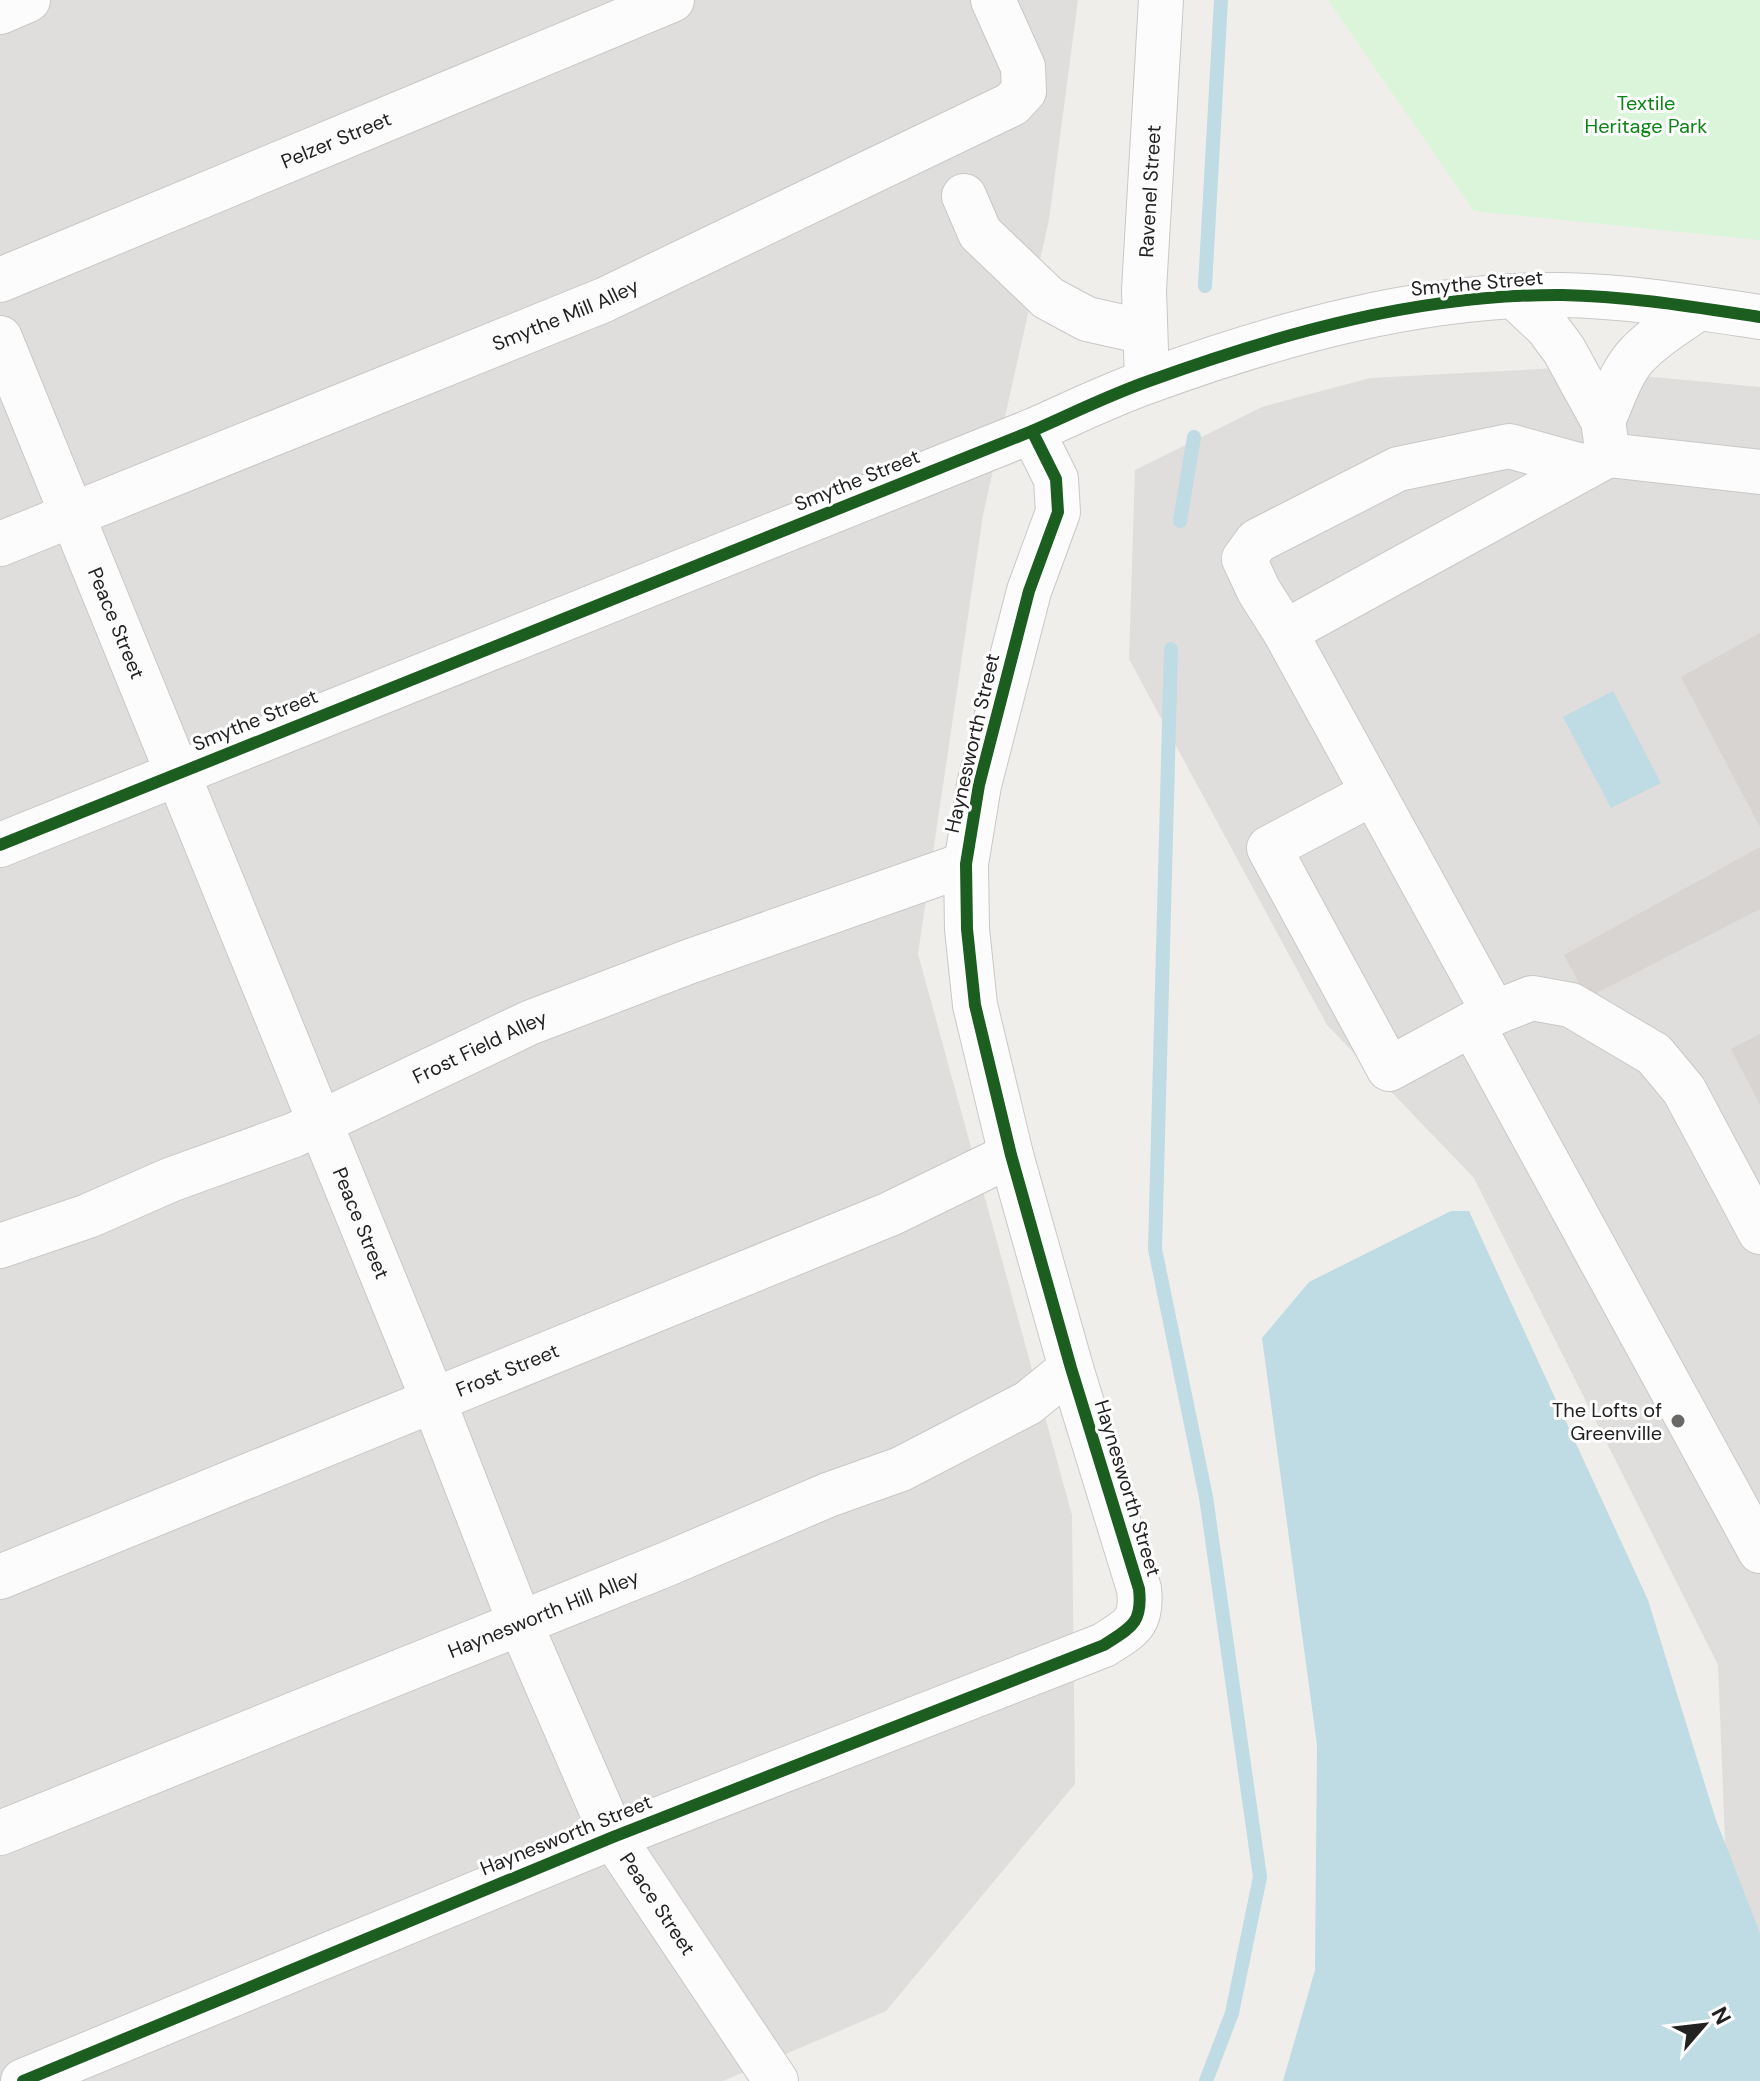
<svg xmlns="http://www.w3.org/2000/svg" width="1760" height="2081" font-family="'DM Sans',sans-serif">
	<rect width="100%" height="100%" fill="#f0eeeb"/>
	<g fill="#dfdedc">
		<polygon points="0,0 1078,0 1049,220 983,515 918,954 1072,1515 1075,1784 886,2011 723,2081 0,2081"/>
		<polygon points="1557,368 1760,387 1760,2081 1729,1942 1718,1665 1474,1178 1327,1025 1129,659 1135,470 1262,407 1370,378"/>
	</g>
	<polygon fill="#daf5da" points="1328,0 1760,0 1760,240 1474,211"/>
	<g fill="#bfdbe3">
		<polygon points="1613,691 1661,783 1611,808 1563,717"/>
		<polygon points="1451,1211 1469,1211 1648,1600 1716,1820 1760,1933 1760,2081 1283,2081 1315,1970 1317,1745 1262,1338 1309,1282"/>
	</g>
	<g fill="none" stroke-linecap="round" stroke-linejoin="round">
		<g stroke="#bfdbe3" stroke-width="14">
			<polyline points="1205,286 1221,0"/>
			<polyline points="1180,521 1194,437"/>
			<polyline points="1171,649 1155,1249 1206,1497 1260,1877 1232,2013 1206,2081"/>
		</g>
	</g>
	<g fill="#d7d4d2">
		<polygon points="1760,633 1760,827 1681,677"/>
		<polygon points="1760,847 1760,909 1587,998 1564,955"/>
		<polygon points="1760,1034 1760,1105 1731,1049"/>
	</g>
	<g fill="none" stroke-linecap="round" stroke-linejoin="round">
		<g stroke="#c9c8c7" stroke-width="46">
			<g id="minor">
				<polyline points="0,12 28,0"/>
				<polyline points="964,196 980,233 1048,298 1087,319 1145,332"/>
				<path id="s1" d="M0,280L672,0"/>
				<polyline points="1515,297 1547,327 1564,350 1603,421 1608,455"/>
				<path id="s2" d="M0,338L434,1402L520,1623L613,1837L776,2081"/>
				<path id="s3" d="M1147,381L1144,290L1161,0"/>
				<path d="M1603,421C1613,399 1621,371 1638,354C1656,335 1679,322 1699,308"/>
				<polyline points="1760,472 1608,455 1285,632 1494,1013 1472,1024 1760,1551"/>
				<path id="s4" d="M0,544L604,300L1012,104L1024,91L1023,67L993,0"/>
				<polyline points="1285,632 1259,591 1244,559 1257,541 1398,469 1509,446 1585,467"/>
				<polyline points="1373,793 1269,848 1389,1069 1472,1024"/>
				<path d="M0,845L1032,431C1071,414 1109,395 1149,381C1281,333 1420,294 1562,295C1628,296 1694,307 1760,317"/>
				<polyline points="1494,1013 1532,998 1571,1005 1654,1054 1684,1090 1760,1232"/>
				<path id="s5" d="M0,1246L88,1216L170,1180L294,1135L529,1023L688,962L966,864"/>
				<path id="s6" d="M0,1577L890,1214L1011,1155"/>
				<path id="s7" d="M0,1833L667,1564L828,1495L901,1469L1028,1403L1071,1368"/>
				<path d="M23,2081L613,1837L1104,1645C1130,1628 1143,1624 1139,1589L1071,1368L1011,1155L975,1005L967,929L966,864L979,785L1029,591L1058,512L1056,479L1032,431"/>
			</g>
		</g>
		<use href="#minor" stroke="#fdfcfc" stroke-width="44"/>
		<g stroke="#fff" stroke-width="17">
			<g id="cycleway">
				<path d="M0,845L1032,431C1071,414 1109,395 1149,381C1281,333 1420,294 1562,295C1628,296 1694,307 1760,317"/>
				<path d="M23,2081L613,1837L1104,1645C1130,1628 1143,1624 1139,1589L1071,1368L1011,1155L975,1005L967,929L966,864L979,785L1029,591L1058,512L1056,479L1032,431"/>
			</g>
		</g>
		<use href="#cycleway" stroke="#1b5e20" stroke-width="12"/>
	</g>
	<circle fill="#6a6968" stroke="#fff" stroke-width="3" cx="1678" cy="1421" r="8"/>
	<g text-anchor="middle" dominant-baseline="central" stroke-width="6" stroke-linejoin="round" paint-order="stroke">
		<g font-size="20" fill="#0c8416" stroke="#fff">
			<text x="1646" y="103">Textile<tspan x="1646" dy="23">Heritage Park</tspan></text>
		</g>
		<g font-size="20" fill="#222" stroke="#fff">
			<text stroke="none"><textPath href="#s1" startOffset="364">Pelzer Street</textPath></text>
			<text stroke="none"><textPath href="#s3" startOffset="190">Ravenel Street</textPath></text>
			<text transform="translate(1477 283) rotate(-5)">Smythe Street</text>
			<text stroke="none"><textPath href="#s4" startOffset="610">Smythe Mill Alley</textPath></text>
			<text transform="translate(857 480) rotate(-22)">Smythe Street</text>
			<text stroke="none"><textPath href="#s2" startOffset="308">Peace Street</textPath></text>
			<text transform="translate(255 720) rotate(-22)">Smythe Street</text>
			<text transform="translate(972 743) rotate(-77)">Haynesworth Street</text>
			<text stroke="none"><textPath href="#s5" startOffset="520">Frost Field Alley</textPath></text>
			<text stroke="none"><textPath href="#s2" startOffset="956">Peace Street</textPath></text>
			<text stroke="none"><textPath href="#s6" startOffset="548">Frost Street</textPath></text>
			<text transform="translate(1128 1488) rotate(73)">Haynesworth Street</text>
			<text stroke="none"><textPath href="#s7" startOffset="586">Haynesworth Hill Alley</textPath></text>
			<text transform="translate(566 1835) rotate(-22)">Haynesworth Street</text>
			<text stroke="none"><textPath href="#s2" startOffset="1700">Peace Street</textPath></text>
		</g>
		<g font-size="20" fill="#222" stroke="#fff" text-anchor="end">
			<text x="1662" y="1410">The Lofts of<tspan x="1662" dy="23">Greenville</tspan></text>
		</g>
	</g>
	<g transform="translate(1704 2025) rotate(62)" stroke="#ffffff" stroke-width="6" paint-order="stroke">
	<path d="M0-6L14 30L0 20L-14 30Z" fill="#222222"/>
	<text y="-12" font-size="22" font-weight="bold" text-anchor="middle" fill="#222222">N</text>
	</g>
</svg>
